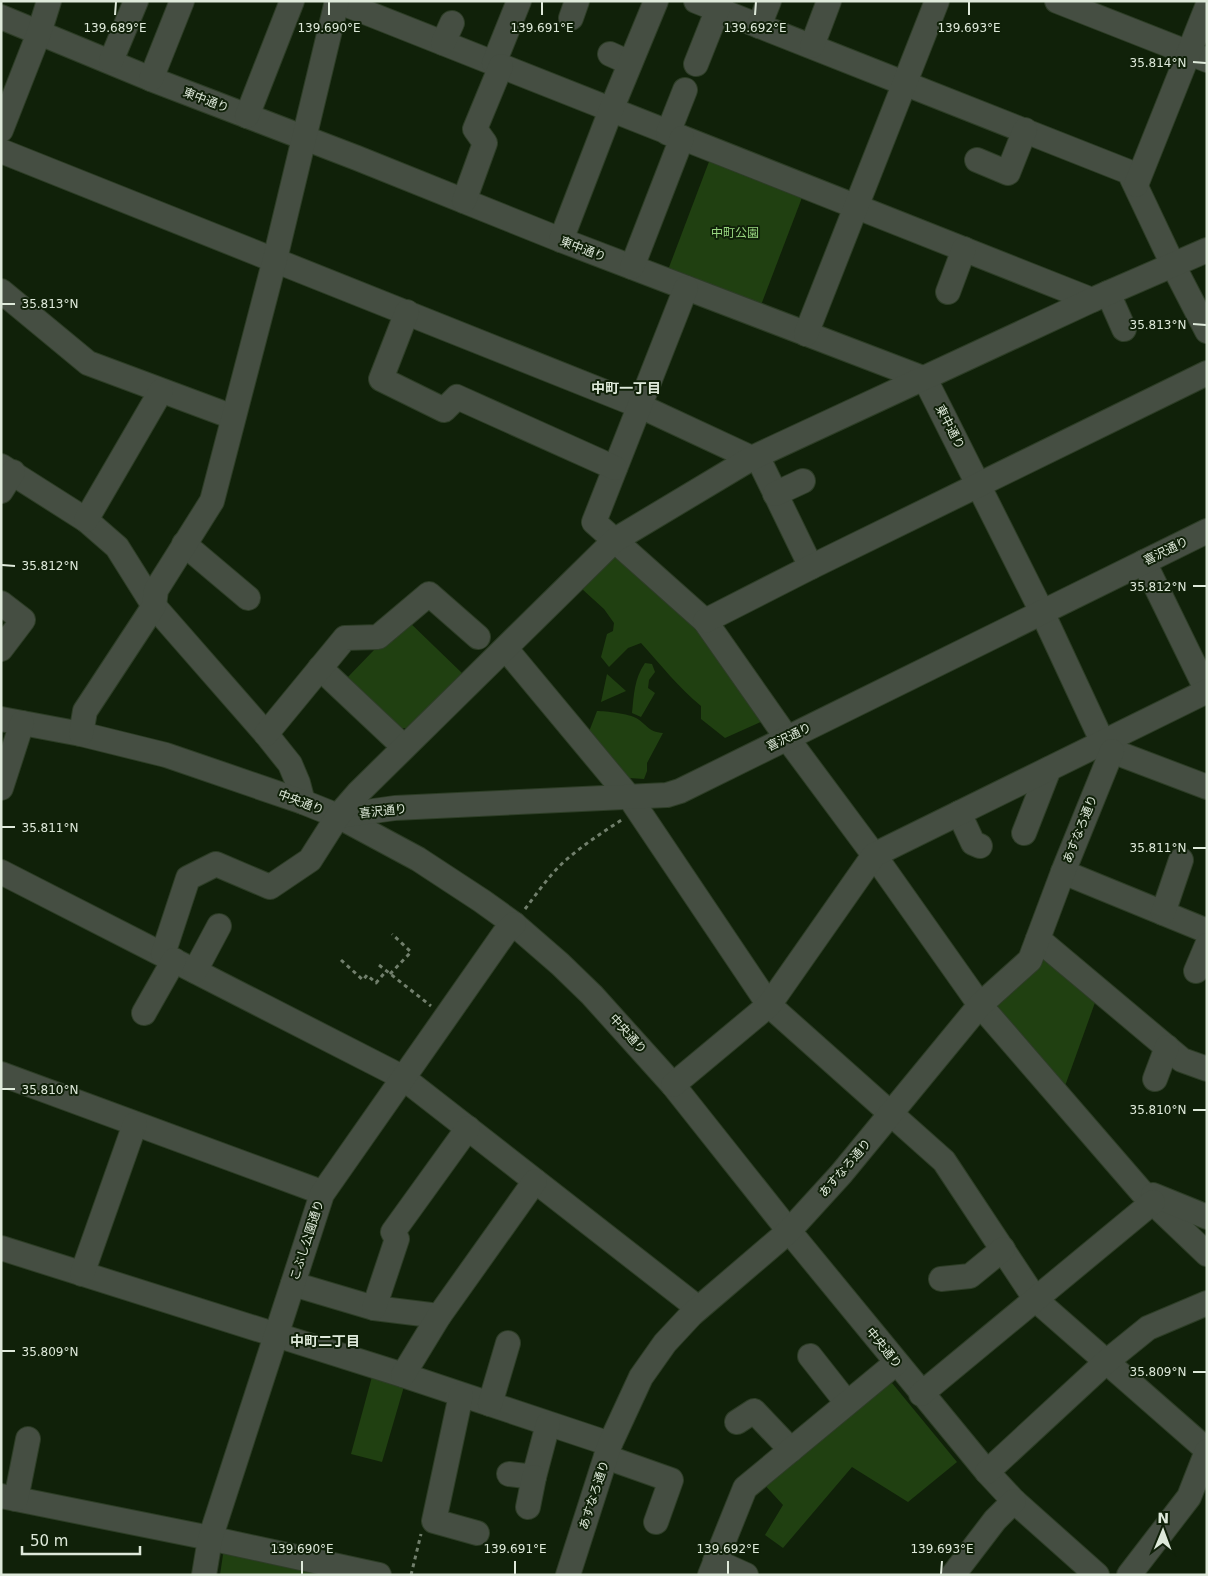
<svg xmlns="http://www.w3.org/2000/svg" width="1208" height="1576" font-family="'DejaVu Sans','Noto Sans JP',sans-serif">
	<rect width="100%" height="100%" fill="#102109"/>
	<g fill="#204011">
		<polygon points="710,159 803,195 761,305 668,270"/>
		<path d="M614,551L693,625L765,720L725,738L701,719V706C678,687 661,665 641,643L628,648L609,667L601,657L607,634L613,631L614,623L604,609L582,589Z"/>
		<polygon points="405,618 465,676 410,728 399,728 346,679"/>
		<path d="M645,663L652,664L655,672L649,680L648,688L655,693L641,717L632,713C634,695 634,679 645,663Z"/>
		<polygon points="607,674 626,691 601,702"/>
		<path d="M597,711C606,711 629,714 636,718C648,725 648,732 663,733L647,763V771L644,779L629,778L620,771L589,740L590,729Z"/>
		<polygon points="1039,951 1097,997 1065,1086 993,1008"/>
		<polygon points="373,1373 405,1383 382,1462 351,1454"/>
		<polygon points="892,1383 957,1462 908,1502 852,1467 783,1548 765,1535 783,1505 762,1482 851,1407"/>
		<polygon points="224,1548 350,1575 220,1575"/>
	</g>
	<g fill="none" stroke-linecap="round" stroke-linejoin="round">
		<g stroke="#2d3d26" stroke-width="26">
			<g id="minor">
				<polyline points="337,1 1092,300"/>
				<polyline points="696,1 1129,172 1173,265 1207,331"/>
				<polyline points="1057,1 1207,60"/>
				<polyline points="1,17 151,79 357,158 561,240 925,379 1042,612 1103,743 1112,751 1207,787"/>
				<polyline points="571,18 577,1"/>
				<polyline points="759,26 769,1"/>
				<polyline points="443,43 452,23"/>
				<polyline points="812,46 829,1"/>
				<polyline points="610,54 630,63"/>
				<polyline points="111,61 136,1"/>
				<polyline points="494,63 519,1"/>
				<polyline points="696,64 721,1"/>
				<polyline points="151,79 182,1"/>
				<polyline points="247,116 292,1"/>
				<polyline points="1,130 39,33 49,1"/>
				<polyline points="668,133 685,90"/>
				<polyline points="1,151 640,406 760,462 811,567"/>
				<polyline points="977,160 1008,173 1025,130"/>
				<polyline points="1136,185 1207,7"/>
				<polyline points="464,201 485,143 475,129 501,66"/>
				<polyline points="561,240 611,110 656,1"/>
				<polyline points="632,267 682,138"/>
				<polyline points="686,288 594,522 705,621 787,738 874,855 980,1005 1141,1191 1207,1254"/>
				<polyline points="1,291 88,363 233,417"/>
				<polyline points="948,292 964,249"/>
				<polyline points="1108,293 1124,329"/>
				<polyline points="407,312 381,379 444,410 457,397 615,468"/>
				<polyline points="806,334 937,1"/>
				<polyline points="1,466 86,520 117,547 154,606 266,734 290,764 298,783 303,802"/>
				<polyline points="1,491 13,472"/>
				<polyline points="775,494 803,481"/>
				<polyline points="86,520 161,391"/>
				<polyline points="184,544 248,598"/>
				<polyline points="1144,562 1207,691"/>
				<polyline points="1,603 23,620 1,649"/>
				<polyline points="705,621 811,567 1207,373"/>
				<polyline points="506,649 630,798 769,1005 944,1161 1036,1300 1207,1450"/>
				<polyline points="320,668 404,747"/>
				<polyline points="1,719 81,734 166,755 303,802 338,816 418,859 482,901 514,924 560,964 592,995 673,1085 789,1231 987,1472 1014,1501 1097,1575"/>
				<polyline points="81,734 85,711 154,606 156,590 212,501 275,259 337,1"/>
				<polyline points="266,734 345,638 378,637 429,594 478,637"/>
				<polyline points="1,788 22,723"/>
				<polyline points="959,813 973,843 980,846"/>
				<polyline points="338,816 395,808 667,795 680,791 1207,531"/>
				<polyline points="1024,833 1049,769"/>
				<polyline points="1,872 402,1077 698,1308"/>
				<polyline points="1063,872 1207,931"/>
				<polyline points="1163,913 1181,860"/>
				<polyline points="1038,939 1182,1060 1207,1069"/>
				<polyline points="163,954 188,878 216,864 270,887 310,860 338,816 358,793 615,540 752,458 1092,300 1207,250"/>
				<polyline points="195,971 219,926"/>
				<polyline points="1196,971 1207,945"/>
				<polyline points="144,1013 174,960"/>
				<polyline points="1,1074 313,1189"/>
				<polyline points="1155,1079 1167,1047"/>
				<polyline points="673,1085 769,1005 874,855 1207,691"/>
				<polyline points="1153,1195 1207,1217"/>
				<polyline points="1,1248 403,1375 610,1444"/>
				<polyline points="82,1274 135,1124"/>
				<polyline points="941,1279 970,1276 1003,1249"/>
				<polyline points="293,1284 374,1308 439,1316"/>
				<polyline points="374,1308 397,1239 393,1232 468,1128"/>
				<polyline points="810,1356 847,1403"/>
				<polyline points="403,1375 439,1316 535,1181"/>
				<polyline points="921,1394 1153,1202"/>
				<polyline points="461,1395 434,1521 477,1533"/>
				<polyline points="490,1404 508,1343"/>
				<polyline points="737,1422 754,1411 791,1450"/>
				<polyline points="606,1457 671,1480 656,1522"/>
				<polyline points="987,1472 1106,1362 1148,1328 1207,1303"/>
				<polyline points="509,1474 534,1477 548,1424"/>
				<polyline points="1,1496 200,1536 379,1575"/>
				<polyline points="16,1499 28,1439"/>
				<polyline points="528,1507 534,1477"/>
				<polyline points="715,1561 746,1575"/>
				<polyline points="204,1575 210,1539 322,1194 504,934 514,924"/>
				<polyline points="568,1575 610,1444 641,1377 665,1343 692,1314 789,1231 841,1174 980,1005 1030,960 1063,872 1112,751"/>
				<polyline points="710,1575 745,1488 896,1363"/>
				<polyline points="953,1575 995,1520 1014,1501"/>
				<polyline points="1129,1575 1189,1497 1207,1451"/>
			</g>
		</g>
		<g stroke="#717f6c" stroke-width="3" stroke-dasharray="4 4" stroke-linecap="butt">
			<path d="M525,909C538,892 550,874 566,860C583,845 603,832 623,819"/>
			<polyline points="341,960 363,980 367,975 376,983 386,971"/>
			<polyline points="379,965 431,1006"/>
			<polyline points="390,974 411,952 392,934"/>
			<polyline points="411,1575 421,1534"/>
		</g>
		<use href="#minor" stroke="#454e42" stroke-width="24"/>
	</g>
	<path fill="none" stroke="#dee9da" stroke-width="2" d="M115,15L116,2M329,15V2M542,15V2M755,15L756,2M969,15V2M1193,62L1206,63M2,304H15M1193,324L1206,325M2,565L15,566M1193,586H1206M2,827H15M1193,848H1206M2,1089H15M1193,1110H1206M2,1351H15M1193,1372H1206M302,1574V1561M515,1574V1561M728,1574V1561M941,1574L942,1561"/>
	<g text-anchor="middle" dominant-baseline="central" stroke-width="4" stroke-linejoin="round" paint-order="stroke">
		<g font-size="12" fill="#dee9da" stroke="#102109">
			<text transform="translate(206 100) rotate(21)">東中通り</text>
			<text transform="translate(583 249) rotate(21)">東中通り</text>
			<text transform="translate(950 427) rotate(63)">東中通り</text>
			<text transform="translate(1166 551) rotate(-26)">喜沢通り</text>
			<text transform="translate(789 737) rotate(-26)">喜沢通り</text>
			<text transform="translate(301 802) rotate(21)">中央通り</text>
			<text transform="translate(383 811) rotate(-6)">喜沢通り</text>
			<text transform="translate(1080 829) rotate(-68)">あすなろ通り</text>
			<text transform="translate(628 1034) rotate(48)">中央通り</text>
			<text transform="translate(845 1168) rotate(-49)">あすなろ通り</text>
			<text transform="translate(307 1240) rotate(-72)">こぶし公園通り</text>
			<text transform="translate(884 1348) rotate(51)">中央通り</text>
			<text transform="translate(594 1495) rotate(-72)">あすなろ通り</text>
		</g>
		<g font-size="12" fill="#99d781" stroke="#102109">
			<text x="735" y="233">中町公園</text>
		</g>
		<g font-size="14" font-weight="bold" fill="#dee9da" stroke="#102109">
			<text x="626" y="388">中町一丁目</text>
			<text x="325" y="1341">中町二丁目</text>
		</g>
	</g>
	<g font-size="12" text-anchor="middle" fill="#dee9da" stroke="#102109" stroke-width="4" stroke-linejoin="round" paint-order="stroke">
		<text x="115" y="32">139.689°E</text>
		<text x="329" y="32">139.690°E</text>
		<text x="542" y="32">139.691°E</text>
		<text x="755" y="32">139.692°E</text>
		<text x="969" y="32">139.693°E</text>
		<text x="1158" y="67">35.814°N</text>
		<text x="50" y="308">35.813°N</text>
		<text x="1158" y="329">35.813°N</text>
		<text x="50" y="570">35.812°N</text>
		<text x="1158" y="591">35.812°N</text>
		<text x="50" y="832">35.811°N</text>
		<text x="1158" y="852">35.811°N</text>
		<text x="50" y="1094">35.810°N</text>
		<text x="1158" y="1114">35.810°N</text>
		<text x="50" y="1356">35.809°N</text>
		<text x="1158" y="1376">35.809°N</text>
		<text x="302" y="1553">139.690°E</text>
		<text x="515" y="1553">139.691°E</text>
		<text x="728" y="1553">139.692°E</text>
		<text x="942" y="1553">139.693°E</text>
	</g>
	<rect width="1208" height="1576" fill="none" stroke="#dee9da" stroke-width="5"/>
	<g transform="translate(1163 1531) rotate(1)" stroke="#102109" stroke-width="4" paint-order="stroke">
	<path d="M0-4L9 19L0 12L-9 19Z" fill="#dee9da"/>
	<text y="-8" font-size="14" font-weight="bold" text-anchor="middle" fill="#dee9da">N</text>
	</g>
	<path d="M22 1546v8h118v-8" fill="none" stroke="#dee9da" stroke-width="2.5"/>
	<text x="30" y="1546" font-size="15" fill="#dee9da" stroke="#102109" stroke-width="4" paint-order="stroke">50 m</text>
</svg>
